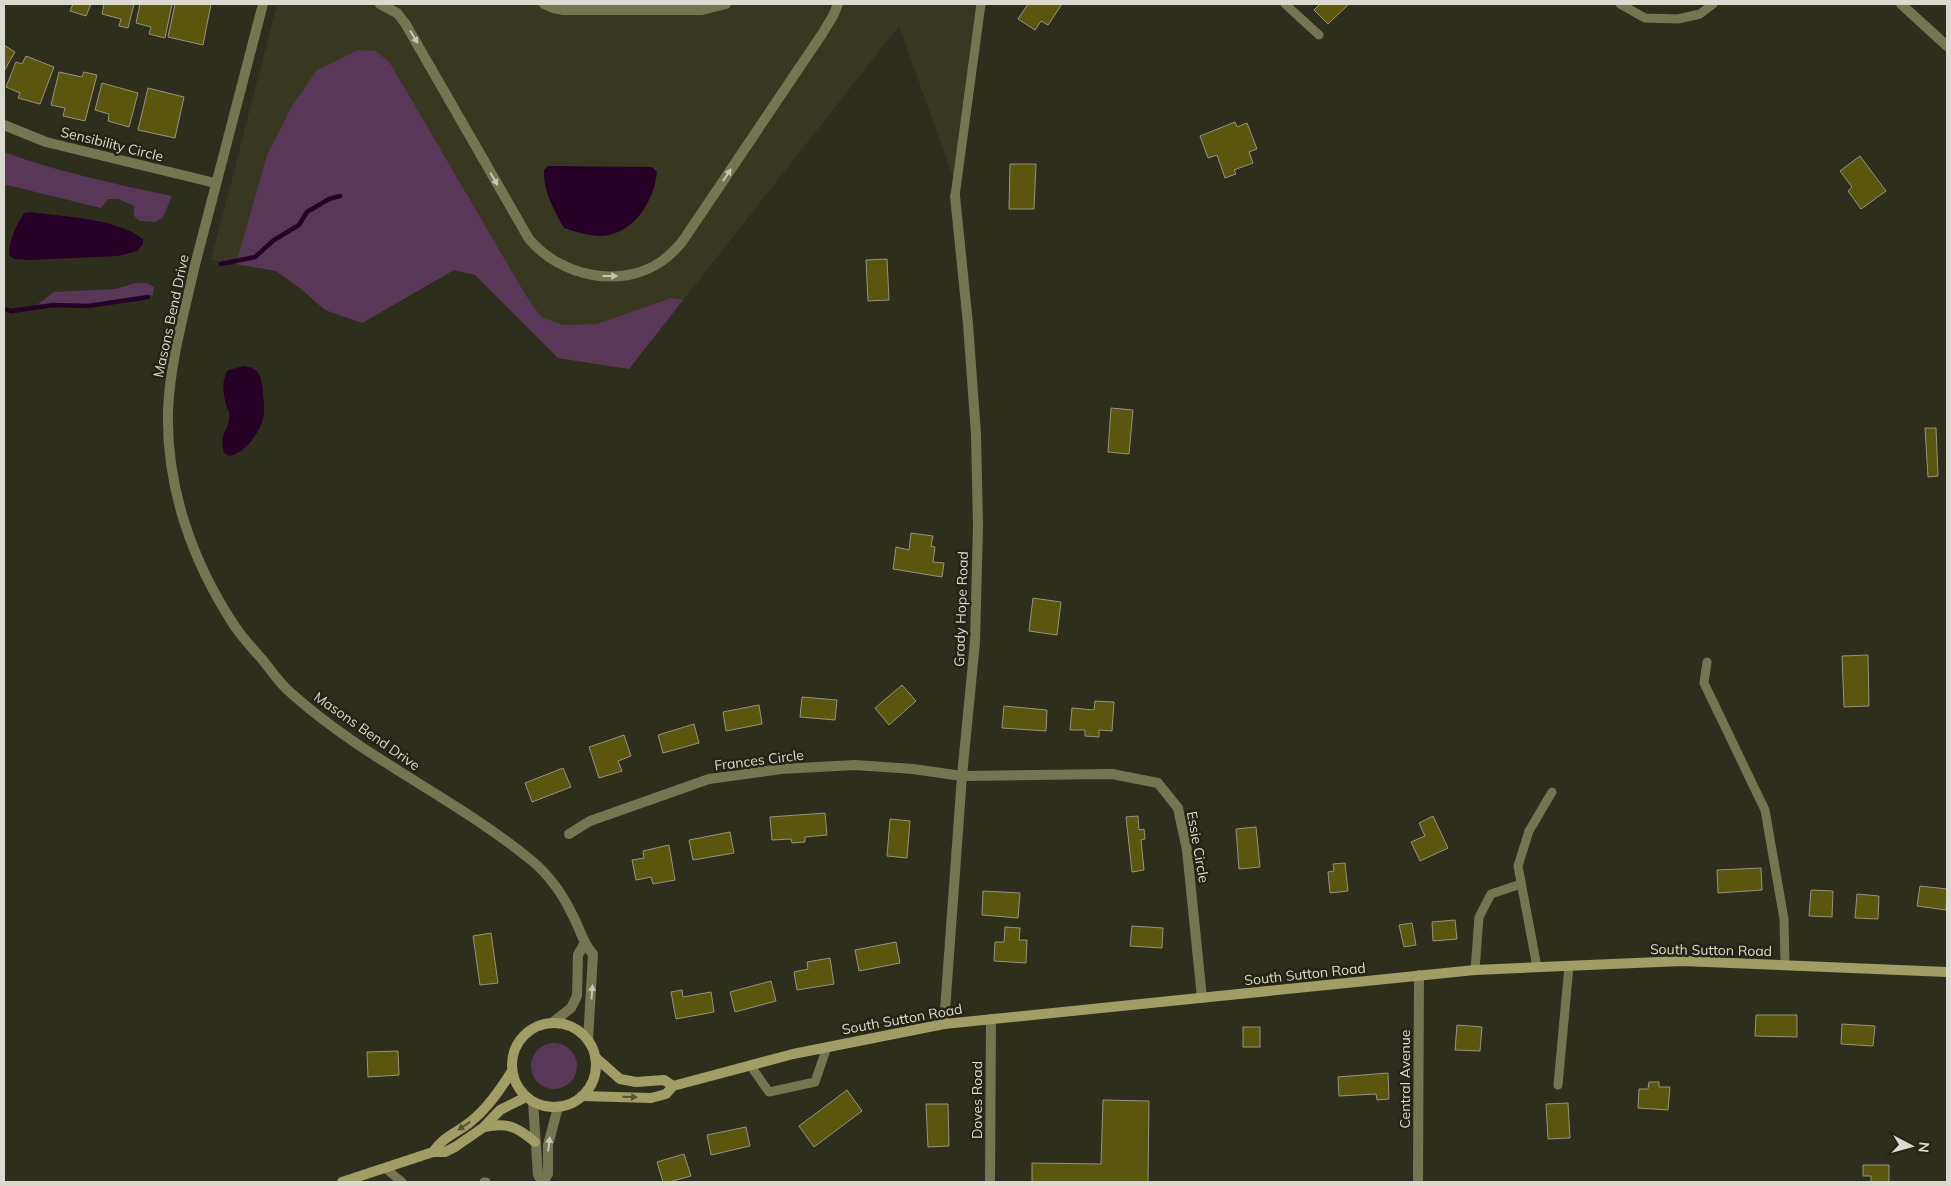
<svg xmlns="http://www.w3.org/2000/svg" width="1951" height="1186" font-family="Mulish,sans-serif">
	<rect width="100%" height="100%" fill="#2e2e1d"/>
	<polygon fill="#383720" points="277,4 977,4 954,180 899,26 629,369 558,358 475,275 454,270 362,323 325,310 301,289 276,271 211,260"/>
	<g fill="#593759">
		<polygon points="358,50 376,51 390,63 525,294 541,317 563,325 597,324 671,298 683,300 629,369 558,358 475,275 454,270 362,323 325,310 301,289 276,271 236,264 267,155 292,106 317,70"/>
		<path d="M4,152C58,172 115,184 172,196L163,217L156,222L140,221L134,216V206L118,199H108L101,208L7,185L4,187Z"/>
		<polygon points="136,283 147,283 154,287 153,295 88,306 53,305 33,308 54,292 115,289"/>
		<circle cx="554" cy="1066" r="23"/>
	</g>
	<g fill="#270028">
		<path d="M548,166L652,167L657,172C654,201 634,234 602,236C589,236 576,232 564,228C554,211 543,190 544,170Z"/>
		<path d="M31,212C64,217 117,218 143,239V244L137,251L118,256L29,260L14,259L9,255C9,241 16,225 24,213Z"/>
		<path d="M244,366C249,367 255,368 258,373C262,378 262,386 263,392C263,398 265,405 264,412C263,429 247,452 230,456L224,453C219,433 227,434 229,419C230,414 229,412 227,408C223,396 221,380 228,370Z"/>
	</g>
	<g fill="none" stroke-linecap="round" stroke-linejoin="round">
		<g stroke="#270028" stroke-width="4.5">
			<polyline points="221,264 255,257 274,240 299,225 307,212 329,199 340,196"/>
			<polyline points="4,309 12,311 53,305 88,306 148,297"/>
		</g>
	</g>
	<g fill="#5b560d" stroke="#949380">
		<polygon points="73,4 91,4 86,16 70,11"/>
		<polygon points="104,4 134,4 128,28 119,26 121,19 102,14"/>
		<polygon points="140,4 172,4 165,38 149,34 151,27 136,23"/>
		<polygon points="175,4 211,4 203,45 168,37"/>
		<polygon points="1028,4 1062,4 1048,25 1041,21 1035,30 1018,19"/>
		<polygon points="1320,4 1349,4 1328,24 1314,10"/>
		<polygon points="4,45 15,52 4,71"/>
		<polygon points="26,56 54,67 40,104 18,98 20,93 6,87 16,62 22,64"/>
		<polygon points="59,72 82,77 84,72 97,75 85,121 63,116 65,108 51,105"/>
		<polygon points="102,83 138,93 129,127 108,121 109,114 95,110"/>
		<polygon points="148,88 184,97 175,138 138,130"/>
		<polygon points="1235,122 1237,127 1247,123 1257,149 1249,152 1253,163 1234,170 1236,174 1225,178 1217,155 1208,158 1200,136"/>
		<polygon points="1860,156 1886,191 1861,209 1848,191 1852,187 1840,171"/>
		<polygon points="1010,164 1036,164 1034,209 1009,209"/>
		<polygon points="887,259 889,300 868,301 866,260"/>
		<polygon points="1111,408 1133,410 1129,454 1108,452"/>
		<polygon points="1925,428 1936,428 1938,476 1928,477"/>
		<polygon points="911,533 933,536 931,546 935,547 933,562 944,563 942,577 893,569 896,547 909,550"/>
		<polygon points="1033,598 1061,602 1057,635 1029,631"/>
		<polygon points="1868,655 1869,706 1844,707 1842,656"/>
		<polygon points="902,685 916,701 889,725 875,708"/>
		<polygon points="802,697 837,700 835,720 800,717"/>
		<polygon points="1095,701 1114,702 1112,731 1099,730 1099,737 1085,736 1085,730 1070,730 1072,708 1094,710"/>
		<polygon points="759,705 762,724 726,731 723,712"/>
		<polygon points="1004,706 1047,710 1046,731 1002,728"/>
		<polygon points="694,724 699,743 663,753 658,735"/>
		<polygon points="624,735 631,756 618,761 622,771 599,778 589,747"/>
		<polygon points="563,768 571,787 532,802 525,783"/>
		<polygon points="825,813 827,835 805,837 805,842 792,843 791,839 772,840 770,817"/>
		<polygon points="1138,816 1139,830 1144,829 1145,839 1141,840 1144,870 1132,872 1126,817"/>
		<polygon points="1433,816 1448,848 1420,861 1411,842 1425,836 1419,823"/>
		<polygon points="890,819 910,821 907,858 887,856"/>
		<polygon points="1256,827 1260,867 1239,869 1236,829"/>
		<polygon points="730,832 734,853 693,860 689,840"/>
		<polygon points="669,845 675,880 653,884 651,877 636,880 632,860 644,858 643,851"/>
		<polygon points="1345,863 1348,891 1330,893 1328,872 1334,871 1333,864"/>
		<polygon points="1761,868 1762,890 1718,893 1717,870"/>
		<polygon points="1920,886 1947,889 1946,910 1917,906"/>
		<polygon points="1811,890 1833,891 1832,917 1809,916"/>
		<polygon points="983,891 1020,893 1018,918 982,915"/>
		<polygon points="1857,894 1879,896 1878,919 1855,918"/>
		<polygon points="1455,920 1457,939 1433,941 1432,922"/>
		<polygon points="1412,923 1416,945 1404,947 1399,925"/>
		<polygon points="1132,926 1163,928 1162,948 1130,946"/>
		<polygon points="1005,927 1020,928 1019,940 1027,940 1026,963 994,961 995,942 1004,942"/>
		<polygon points="491,933 498,983 480,985 473,936"/>
		<polygon points="896,942 900,963 859,971 855,950"/>
		<polygon points="830,958 834,984 797,990 794,972 808,969 807,962"/>
		<polygon points="771,981 776,1001 735,1012 730,992"/>
		<polygon points="682,990 683,997 711,992 714,1012 676,1019 671,992"/>
		<polygon points="1756,1015 1797,1015 1797,1037 1755,1036"/>
		<polygon points="1842,1024 1875,1026 1873,1046 1841,1044"/>
		<polygon points="1457,1025 1482,1027 1480,1051 1455,1050"/>
		<rect x="1243" y="1027" width="17" height="20"/>
		<polygon points="398,1051 399,1075 368,1077 367,1052"/>
		<polygon points="1388,1073 1389,1099 1377,1100 1376,1094 1339,1096 1338,1077"/>
		<polygon points="1649,1082 1659,1082 1659,1087 1670,1087 1668,1110 1638,1108 1639,1089 1648,1089"/>
		<polygon points="847,1090 862,1111 814,1147 799,1126"/>
		<polygon points="1103,1100 1149,1101 1148,1182 1032,1182 1032,1163 1101,1164"/>
		<polygon points="1568,1103 1570,1138 1548,1139 1546,1104"/>
		<polygon points="926,1104 948,1104 949,1146 928,1147"/>
		<polygon points="746,1127 750,1146 711,1155 707,1135"/>
		<polygon points="684,1154 691,1176 669,1182 663,1182 657,1162"/>
		<polygon points="1863,1165 1889,1165 1889,1182 1871,1182 1871,1176 1863,1176"/>
	</g>
	<g fill="none" stroke-linecap="round" stroke-linejoin="round">
		<g stroke="#767552" stroke-width="9">
			<polyline points="1285,4 1319,35"/>
			<polyline points="1620,4 1645,18 1678,19 1700,14 1713,4"/>
			<polyline points="955,196 981,4"/>
			<polyline points="1707,662 1704,683 1765,810 1784,919 1785,965"/>
			<polyline points="1537,967 1518,866 1529,831 1552,792"/>
			<polyline points="1475,970 1479,917 1491,894 1521,884"/>
			<polyline points="750,1065 769,1092 815,1082 827,1047"/>
			<polyline points="1558,1085 1569,966"/>
			<polyline points="385,1168 402,1182"/>
			<polyline points="484,1182 486,1182"/>
		</g>
		<g stroke="#767552" stroke-width="10">
			<path d="M263,4C241,91 217,178 195,265C184,313 170,362 168,411C166,487 192,560 232,622C240,635 251,647 261,658C271,670 279,683 291,693C363,758 455,798 531,860C549,875 562,893 572,914C580,928 582,942 593,954L588,1041"/>
			<path d="M380,4L397,13L405,23L529,239C560,276 621,290 662,261C669,256 676,249 682,242L822,34L833,16L838,4"/>
			<polyline points="544,4 553,8 564,10 702,10 726,4"/>
			<polyline points="1901,4 1947,46"/>
			<polyline points="4,125 46,142 215,183"/>
			<polyline points="569,834 590,821 709,779 781,769 855,765 913,769 962,776 1112,774 1158,783 1178,808 1187,850 1202,998"/>
			<polyline points="552,1023 571,1008 577,996 578,955 584,944"/>
			<polyline points="944,1024 962,776 975,642 978,526 976,434 968,324 955,196"/>
			<polyline points="533,1102 538,1175 543,1182"/>
			<polyline points="543,1182 548,1174 548,1145 558,1107"/>
			<polyline points="990,1182 991,1019"/>
			<polyline points="1418,1182 1419,975"/>
		</g>
		<g stroke="#a09d65" stroke-width="10">
			<circle cx="554" cy="1065" r="42"/>
			<polyline points="595,1057 620,1079 636,1082 664,1080 673,1086"/>
			<polyline points="582,1096 651,1098 666,1094 673,1086 793,1054 944,1024 1475,970 1682,961 1947,972"/>
			<path d="M484,1127C508,1122 517,1127 535,1142"/>
			<path d="M433,1152C444,1136 455,1134 469,1123C487,1109 500,1090 512,1071"/>
			<polyline points="342,1182 433,1152 445,1152 455,1147 484,1127 500,1110 526,1097"/>
		</g>
	</g>
	<defs><path id="oneway-solid" d="M-6-.8H1V-3.2L6.5 0L1 3.2V.8H-6Z" transform="scale(1.25)"/></defs>
	<g fill="#c6c6b7">
		<use href="#oneway-solid" transform="translate(414 37) rotate(59)"/>
		<use href="#oneway-solid" transform="translate(727 175) rotate(-56)"/>
		<use href="#oneway-solid" transform="translate(494 179) rotate(60)"/>
		<use href="#oneway-solid" transform="translate(610 276)"/>
		<use href="#oneway-solid" transform="translate(592 992) rotate(-86)"/>
		<use href="#oneway-solid" transform="translate(549 1144) rotate(-83)"/>
	</g>
	<g fill="#565434">
		<use href="#oneway-solid" transform="translate(630 1097) rotate(2)"/>
		<use href="#oneway-solid" transform="translate(464 1126) rotate(146)"/>
	</g>
	<g text-anchor="middle" dominant-baseline="central" stroke-width="5" stroke-linejoin="round" paint-order="stroke">
		<g font-size="14" fill="#dadad0" stroke="#252414">
			<text transform="translate(112 144) rotate(14)">Sensibility Circle</text>
			<text transform="translate(171 316) rotate(-78)">Masons Bend Drive</text>
			<text transform="translate(961 609) rotate(-88)">Grady Hope Road</text>
			<text transform="translate(367 731) rotate(35)">Masons Bend Drive</text>
			<text transform="translate(759 760) rotate(-7)">Frances Circle</text>
			<text transform="translate(1198 847) rotate(80)">Essie Circle</text>
			<text transform="translate(1711 950) rotate(1)">South Sutton Road</text>
			<text transform="translate(1305 974) rotate(-6)">South Sutton Road</text>
			<text transform="translate(902 1019) rotate(-10)">South Sutton Road</text>
			<text transform="translate(1405 1079) rotate(-90)">Central Avenue</text>
			<text transform="translate(977 1100) rotate(-90)">Doves Road</text>
		</g>
	</g>
	<rect width="1951" height="1186" fill="none" stroke="#dadad0" stroke-width="10"/>
	<g transform="translate(1911 1146) rotate(96)" stroke="#252414" stroke-width="4" paint-order="stroke">
	<path d="M0-4L9 19L0 12L-9 19Z" fill="#dadad0"/>
	<text y="-8" font-size="14" font-weight="bold" text-anchor="middle" fill="#dadad0">N</text>
	</g>
</svg>
